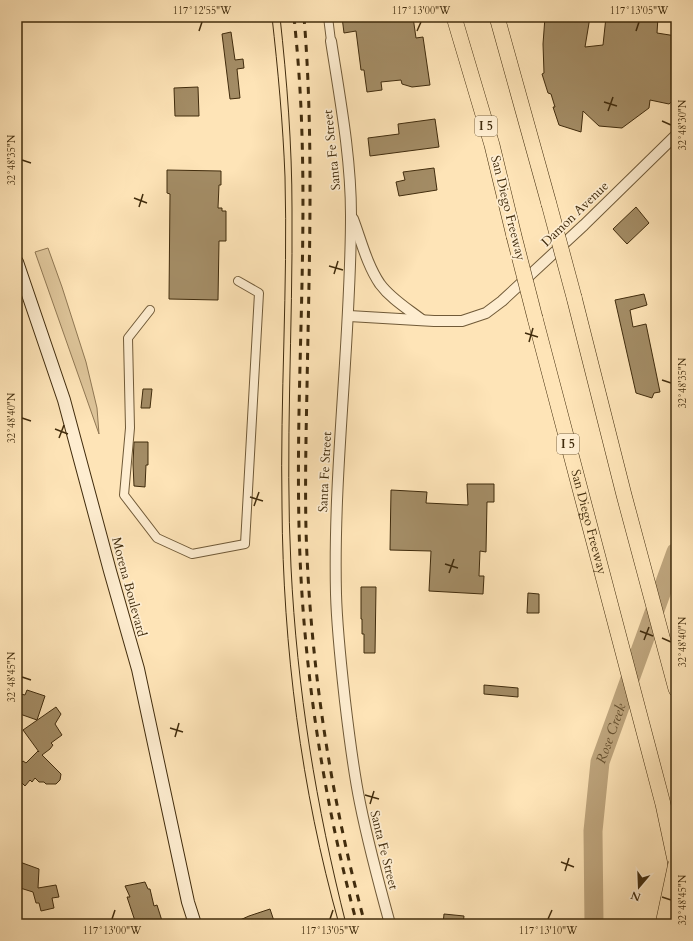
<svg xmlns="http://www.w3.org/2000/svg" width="693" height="941" font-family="Cardo,serif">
	<rect width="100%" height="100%" fill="#fee4b7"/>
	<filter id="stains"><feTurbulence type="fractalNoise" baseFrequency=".005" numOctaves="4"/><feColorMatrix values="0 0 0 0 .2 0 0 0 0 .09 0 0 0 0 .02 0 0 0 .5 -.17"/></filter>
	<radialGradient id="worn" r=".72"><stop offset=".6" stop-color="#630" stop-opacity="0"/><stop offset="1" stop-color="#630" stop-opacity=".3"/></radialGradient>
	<polygon fill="#dec59a" stroke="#907854" points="48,248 62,287 86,362 97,408 99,434 35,252"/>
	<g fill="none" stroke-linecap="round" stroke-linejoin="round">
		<path stroke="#bea57d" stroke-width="19" id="s1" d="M594,924L593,831L600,762L676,552"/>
	</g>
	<g fill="#a38c65" stroke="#412c0d">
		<polygon points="342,17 413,17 416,38 423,37 430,85 412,87 402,84 401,80 381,82 382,90 367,92 364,70 361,70 356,31 344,33"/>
		<polygon points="545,17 590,17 585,47 603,45 606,17 658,17 657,33 676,36 676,98 669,104 650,100 649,108 622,128 599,126 583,111 581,132 559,125 553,107 555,107 551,94 548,93 542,74 544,73 543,44"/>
		<polygon points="231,32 235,60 243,59 244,68 237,69 240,98 230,99 222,34"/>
		<polygon points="198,87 199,116 175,116 174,88"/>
		<polygon points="435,119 439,147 370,156 368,138 399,134 398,124"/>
		<polygon points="434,168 437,190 399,196 396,182 405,180 403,172"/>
		<polygon points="167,170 221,171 221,185 219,185 218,208 222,208 222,211 226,211 226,241 219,241 218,300 169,299 170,194 167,193"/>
		<polygon points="636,207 649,223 627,244 613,229"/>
		<polygon points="644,294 647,305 630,310 633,327 646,324 660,392 654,393 652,398 636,393 615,300"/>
		<polygon points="143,389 152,389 150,408 141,408"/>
		<polygon points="134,442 148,442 148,465 146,465 145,487 134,486 133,464"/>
		<polygon points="467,484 494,484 494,502 487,502 486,552 480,551 479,576 484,576 483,594 429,591 431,551 390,550 391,490 427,492 426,503 468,505"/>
		<polygon points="361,587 376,587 375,653 364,653 364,634 362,634 362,619 361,619"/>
		<polygon points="528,593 539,594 539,613 527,613"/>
		<polygon points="484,685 518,688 518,697 484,694"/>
		<polygon points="27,690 45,696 37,720 17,713 17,693 25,695"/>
		<polygon points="56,707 61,714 55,724 62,735 51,743 53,745 50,749 42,755 61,774 60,780 56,784 46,784 44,782 39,782 35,778 32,782 30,780 25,786 17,778 17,767 23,761 26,763 38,751 39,752 23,730"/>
		<polygon points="17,861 39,869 38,888 56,885 59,897 52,898 54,908 41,911 39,903 36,903 33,892 17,887"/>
		<polygon points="145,882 148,889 150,889 154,906 157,905 163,924 136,924 127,897 130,897 125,886"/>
		<polygon points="270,909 275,924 231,924 249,916"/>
		<polygon points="444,914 464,916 463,924 443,924"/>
	</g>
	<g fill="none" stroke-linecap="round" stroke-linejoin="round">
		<g stroke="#705a38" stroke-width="10">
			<g id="minor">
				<polyline points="328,17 331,41"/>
				<polyline points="150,310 128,338 130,428 124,495 157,538 192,554 245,544 259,293 238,281"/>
			</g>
		</g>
		<g stroke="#705a38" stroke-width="12">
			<g id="tertiary">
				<path d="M331,41C340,99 351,157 351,215C351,341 333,467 336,594C337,630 341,665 345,701C349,735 353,769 360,803C368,843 379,884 390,924"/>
				<path d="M353,219C361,240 367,265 380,284C391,299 408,309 422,320"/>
				<polyline points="349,316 434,321 462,321 486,313 502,301 584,225 676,135"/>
			</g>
		</g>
		<g stroke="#412c0d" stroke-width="14">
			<polyline id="secondary" points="17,262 64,400 110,571 138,669 188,902 195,924"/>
		</g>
		<g stroke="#412c0d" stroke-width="16">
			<g id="motorway">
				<polyline points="454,17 492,145 514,236"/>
				<polyline points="497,17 549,204"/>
				<polyline points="574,297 624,495 676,689"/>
				<path id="s2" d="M535,318L663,804L676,865"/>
			</g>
		</g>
		<use href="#minor" stroke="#feedd0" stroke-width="8"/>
		<use href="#tertiary" stroke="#feedd0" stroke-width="10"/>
		<use href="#secondary" stroke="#feedd0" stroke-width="12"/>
		<use href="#motorway" stroke="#fee4b7" stroke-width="15"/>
		<g stroke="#412c0d" stroke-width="1">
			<path d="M272,17C278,70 283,124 285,177C288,287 280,397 282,507C283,647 301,789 339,924"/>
			<path d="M280,17C287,81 292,145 292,209C293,328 285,448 291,567C297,689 316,806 346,924"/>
		</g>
		<g stroke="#412c0d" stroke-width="3" stroke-dasharray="7 7" stroke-linecap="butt">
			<path d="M294,17C298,56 301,96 302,136C306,266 296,396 299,526C302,660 322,794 357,924"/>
			<path d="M304,17C314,140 309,265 307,388C306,436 305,483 306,530C310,663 330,796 365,924"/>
		</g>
		<g stroke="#412c0d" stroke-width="16" stroke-linecap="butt">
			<g id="motorway-bridge">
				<polyline points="549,204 574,297"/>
				<polyline points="514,236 535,318"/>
				<polyline points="663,924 676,863"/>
			</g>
		</g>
		<use href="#motorway-bridge" stroke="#fee4b7" stroke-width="15"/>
	</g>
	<path fill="none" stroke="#412c0d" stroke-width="1.5" d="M199,31L202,22M417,31L421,22M636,31L639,22M604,102L617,106M608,111L613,97M662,121L671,125M22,160L31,163M134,198L147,203M139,207L143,194M329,266L343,270M334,274L338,261M525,333L538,337M529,342L533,328M662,380L671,383M22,418L31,421M55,429L68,434M59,438L64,425M250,497L263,501M254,506L259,492M445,564L458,568M449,573L454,559M640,631L653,636M662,638L671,642M644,640L649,627M22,677L31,680M170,728L183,732M175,737L179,723M365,795L379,799M370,804L374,791M561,862L574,867M565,871L569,858M662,897L671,900M112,919L115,910M330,919L333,910M548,919L552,910"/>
	<g text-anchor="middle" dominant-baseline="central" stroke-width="3.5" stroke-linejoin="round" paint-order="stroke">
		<g fill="#feedd0" stroke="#7a6648" stroke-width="1">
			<rect x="475" y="116" width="22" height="20" rx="3"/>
			<rect x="557" y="434" width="22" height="20" rx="3"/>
		</g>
		<g font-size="12" font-weight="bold" fill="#412c0d">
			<text x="486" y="126">I 5</text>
			<text x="568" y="444">I 5</text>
		</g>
		<g font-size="13" fill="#412c0d" stroke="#feedd0">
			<text transform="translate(332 150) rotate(-96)">Santa Fe Street</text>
			<text transform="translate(508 208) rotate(76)">San Diego Freeway</text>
			<text transform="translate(575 214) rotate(-44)">Damon Avenue</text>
			<text transform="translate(325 472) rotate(-87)">Santa Fe Street</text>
			<text stroke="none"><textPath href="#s2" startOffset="211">San Diego Freeway</textPath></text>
			<text transform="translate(129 587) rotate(75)">Morena Boulevard</text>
			<text transform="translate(384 850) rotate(76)">Santa Fe Street</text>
		</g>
		<g font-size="14" font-style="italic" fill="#66502f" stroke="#feedd0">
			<text stroke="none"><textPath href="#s1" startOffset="193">Rose Creek</textPath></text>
		</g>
	</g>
	<rect width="693" height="941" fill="none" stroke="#fee4b7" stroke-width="44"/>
	<g transform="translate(639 887) rotate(199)" stroke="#feedd0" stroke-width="3" paint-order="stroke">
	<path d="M0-3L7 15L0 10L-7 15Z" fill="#412c0d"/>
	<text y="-6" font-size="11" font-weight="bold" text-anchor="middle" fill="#412c0d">N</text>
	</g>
	<rect x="22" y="22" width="649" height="897" fill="none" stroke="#412c0d" stroke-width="1.5"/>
	<g font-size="10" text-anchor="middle" fill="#412c0d">
		<text x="202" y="14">117°12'55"W</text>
		<text x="421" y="14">117°13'00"W</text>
		<text x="639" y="14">117°13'05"W</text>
		<text transform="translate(682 125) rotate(-90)" y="4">32°48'30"N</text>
		<text transform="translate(11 160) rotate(-90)" y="4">32°48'35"N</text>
		<text transform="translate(682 383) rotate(-90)" y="4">32°48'35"N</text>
		<text transform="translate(11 418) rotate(-90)" y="4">32°48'40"N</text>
		<text transform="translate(682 642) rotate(-90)" y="4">32°48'40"N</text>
		<text transform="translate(11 677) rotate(-90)" y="4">32°48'45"N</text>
		<text transform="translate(682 900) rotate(-90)" y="4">32°48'45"N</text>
		<text x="112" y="934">117°13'00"W</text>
		<text x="330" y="934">117°13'05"W</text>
		<text x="548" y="934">117°13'10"W</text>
	</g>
	<rect width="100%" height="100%" filter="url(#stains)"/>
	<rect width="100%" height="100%" fill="url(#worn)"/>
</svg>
